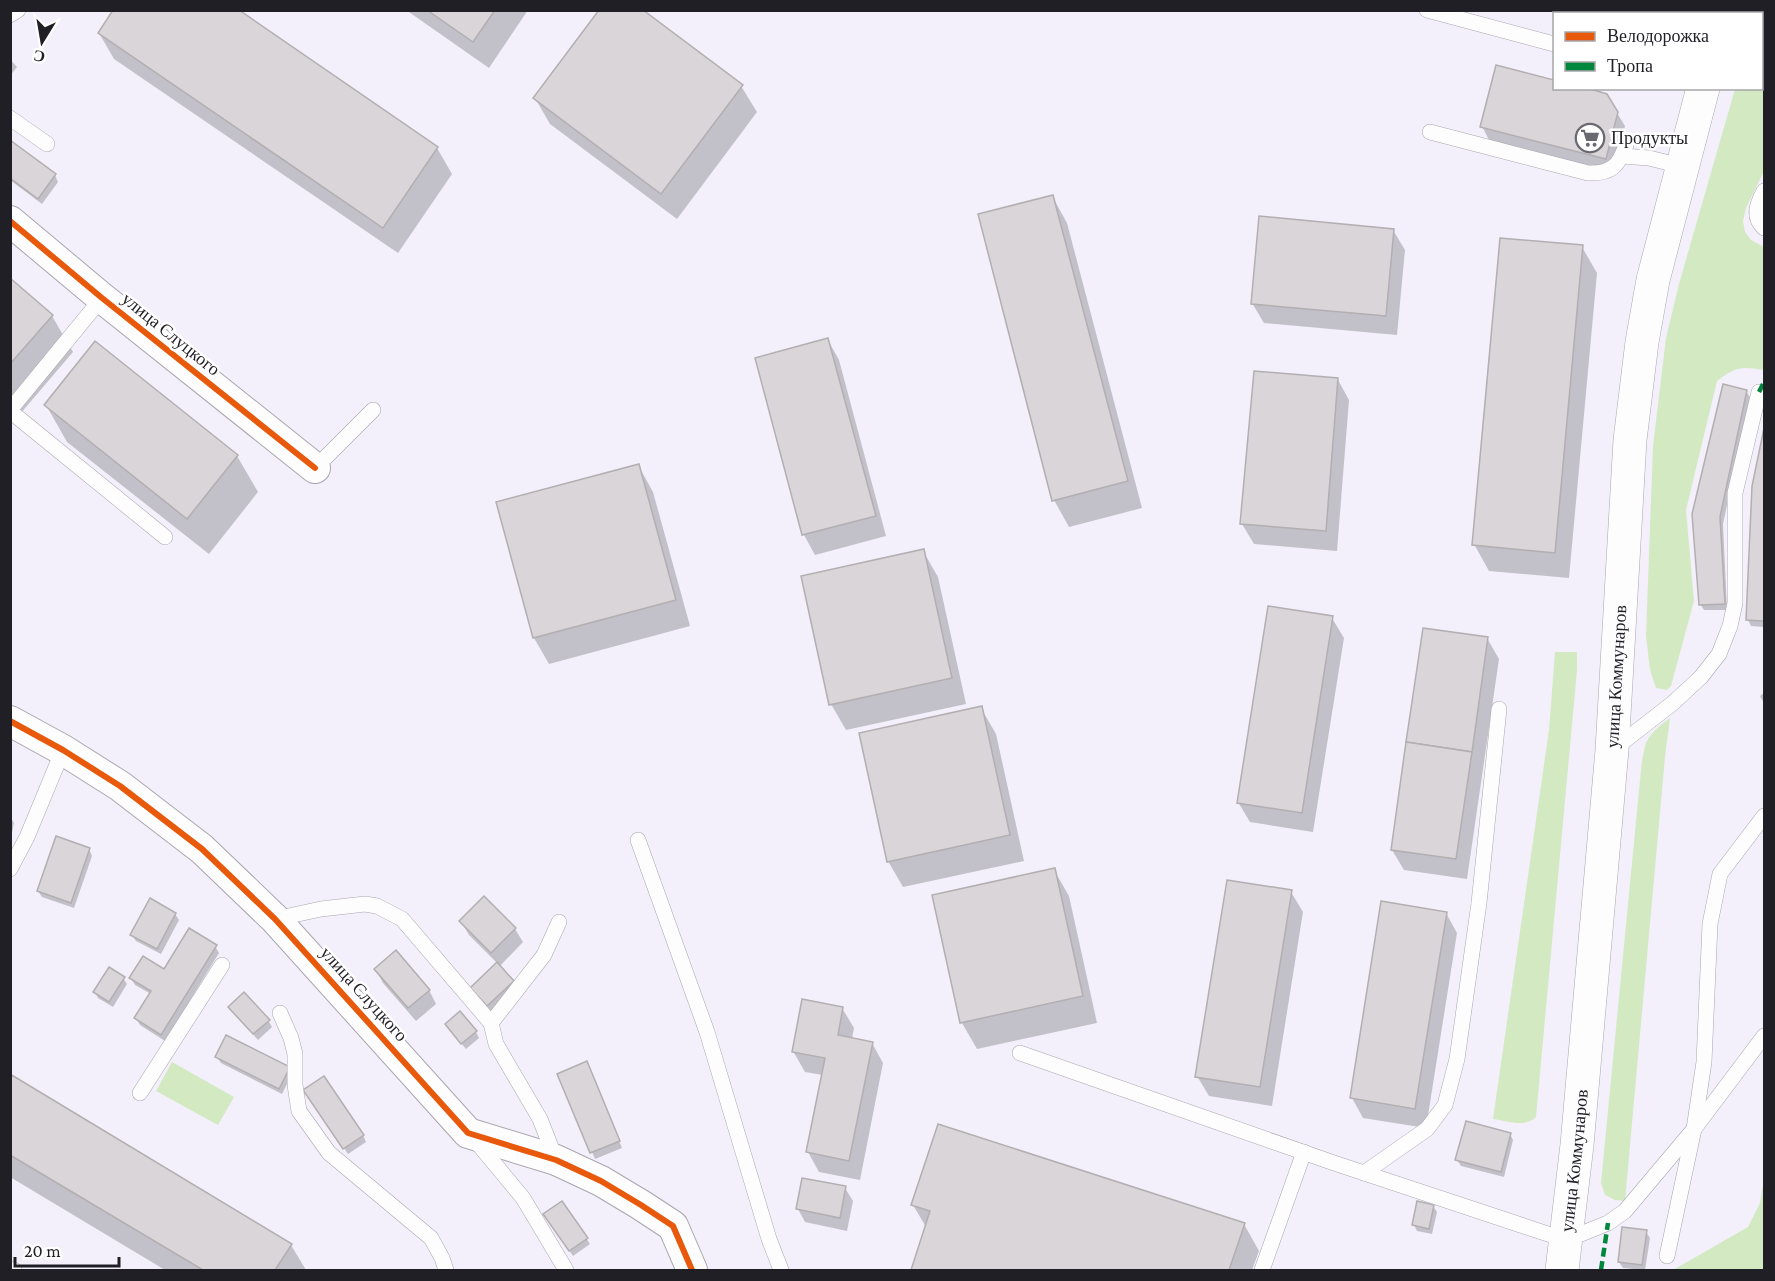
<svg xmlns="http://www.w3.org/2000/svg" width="1775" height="1281" font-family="'Crimson Pro',serif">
	<rect width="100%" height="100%" fill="#f3f0fb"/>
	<g fill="#d3e9c2">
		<path d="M1758,11H1764V171L1746,208L1743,221L1745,232L1751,240L1764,247V370C1741,366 1735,367 1717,381L1686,510L1694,601L1671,686L1667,690L1656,688L1650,670L1646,636L1653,446L1666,338L1679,284L1735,89L1762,88V14L1757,13Z"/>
		<path d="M1555,652H1577V670L1536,1117C1525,1128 1507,1121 1493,1119L1549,730Z"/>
		<path d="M1670,718L1665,757L1625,1201L1615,1200L1605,1195L1601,1183L1641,770C1645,740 1646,736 1670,718Z"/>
		<polygon points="172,1062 234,1097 218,1125 156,1091"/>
		<polygon points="1764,1179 1764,1270 1673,1270 1748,1227 1760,1203"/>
	</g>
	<g fill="#0003">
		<polygon points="406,10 528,10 489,68"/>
		<polygon points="99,33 437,148 452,174 398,253 114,59"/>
		<polygon points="10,59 17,67 10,76"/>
		<polygon points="1497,67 1554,82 1554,88 1606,95 1625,126 1613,172 1489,140 1482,126"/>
		<polygon points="741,86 757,112 677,219 550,124 535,98"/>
		<polygon points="10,142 55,175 58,182 42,204 10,180"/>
		<polygon points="1052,196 1067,223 1142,508 1069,527 1054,500"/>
		<polygon points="1393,230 1405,250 1397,335 1264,323 1252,303"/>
		<polygon points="1582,247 1597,273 1569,578 1489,571 1474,544"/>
		<polygon points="10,280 52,316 73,352 20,414 10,406"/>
		<polygon points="828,340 839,360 886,536 815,555 804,535"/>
		<polygon points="1338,380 1349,400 1337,551 1254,544 1242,524"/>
		<polygon points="1746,391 1750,397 1723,524 1727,610 1704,610 1700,604"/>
		<polygon points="46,405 237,456 258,492 209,554 67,442"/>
		<polygon points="1764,436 1764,627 1751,626 1748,620 1754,486"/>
		<polygon points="638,465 653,492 690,626 549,664 534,638 498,503"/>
		<polygon points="923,551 938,577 966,704 846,730 831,704"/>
		<polygon points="1332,618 1344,638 1313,832 1250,822 1238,802"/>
		<polygon points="1487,638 1499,659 1467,879 1404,870 1392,850"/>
		<polygon points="1764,693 1764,703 1760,696"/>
		<polygon points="981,708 996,734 1024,861 903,887 888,861"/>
		<polygon points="10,816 14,823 10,843"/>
		<polygon points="89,849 92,856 74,908 42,897 38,891"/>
		<polygon points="1054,870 1069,896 1097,1023 977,1049 962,1023 934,896"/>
		<polygon points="1291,892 1303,912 1272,1106 1209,1096 1197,1076"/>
		<polygon points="1446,913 1457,933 1426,1128 1363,1118 1352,1098"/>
		<polygon points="175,914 179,920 161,954 136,941 132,935"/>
		<polygon points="461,921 515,929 523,942 499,967 516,988 491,1011 476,994 498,964 469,935"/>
		<polygon points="215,946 219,953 165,1041 140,1025 136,1018 151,994 135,985 131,978 164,971"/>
		<polygon points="376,970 429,990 436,1004 416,1021 383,983"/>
		<polygon points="123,978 127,984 113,1007 98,998 95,992"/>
		<polygon points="230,1008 268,1020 272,1027 258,1040"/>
		<polygon points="842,1008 854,1028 852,1039 872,1043 883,1063 860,1180 819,1172 808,1152 823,1075 805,1072 793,1051"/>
		<polygon points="450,1030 476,1032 479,1038 466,1049"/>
		<polygon points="227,1037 292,1074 282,1094 221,1063 217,1057"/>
		<polygon points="590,1070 622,1148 595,1159 559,1074"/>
		<polygon points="10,1076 291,1245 306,1270 165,1270 10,1177"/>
		<polygon points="309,1097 363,1135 366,1142 348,1154"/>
		<polygon points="1510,1134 1513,1140 1504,1177 1461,1166 1457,1160"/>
		<polygon points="845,1188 853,1201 847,1231 805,1222 798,1209"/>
		<polygon points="913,1205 1244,1224 1259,1251 1252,1270 912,1270 926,1227"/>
		<polygon points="1433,1206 1437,1212 1432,1234 1417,1231 1414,1225"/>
		<polygon points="549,1221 586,1238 590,1244 573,1256"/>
		<polygon points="1646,1232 1650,1238 1645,1270 1623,1268 1619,1262"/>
	</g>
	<g fill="#dad5d8" stroke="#b2aeb1" stroke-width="1.5">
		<polygon points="113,10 239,10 438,147 383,228 98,33"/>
		<polygon points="427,10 495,10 473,42"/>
		<polygon points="599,10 643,10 743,85 661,194 533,98"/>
		<polygon points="1496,65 1554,80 1554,88 1587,88 1607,94 1618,112 1606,159 1480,127"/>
		<polygon points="10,140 56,174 38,199 10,178"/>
		<polygon points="1053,195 1128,481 1052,501 978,214"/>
		<polygon points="1259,216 1394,229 1386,316 1251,304"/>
		<polygon points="1500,238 1583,245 1555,553 1472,545"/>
		<polygon points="10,278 53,315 10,364"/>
		<polygon points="828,338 876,516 802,535 755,358"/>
		<polygon points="95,341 238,455 187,519 44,405"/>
		<polygon points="1254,371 1338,378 1326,531 1240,524"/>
		<polygon points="1723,384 1747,390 1720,517 1725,604 1699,605 1692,514"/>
		<polygon points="1764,428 1764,621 1746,620 1752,486"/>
		<polygon points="639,464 676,600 533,638 496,502"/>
		<polygon points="924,549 952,678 829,705 801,576"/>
		<polygon points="1268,606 1333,616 1302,813 1237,803"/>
		<polygon points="1423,628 1488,637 1472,752 1406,742"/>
		<polygon points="982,706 1010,835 887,862 859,733"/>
		<polygon points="1406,742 1472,752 1456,859 1391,850"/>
		<polygon points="56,836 90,848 71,903 37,891"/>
		<polygon points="1055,868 1083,996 960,1023 932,895"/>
		<polygon points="1227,880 1292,890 1260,1087 1195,1077"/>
		<polygon points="484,896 516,928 491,953 459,921"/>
		<polygon points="150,898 176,913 157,949 130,935"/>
		<polygon points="1381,901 1447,912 1415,1109 1350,1098"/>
		<polygon points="189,928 217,945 161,1035 134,1018 151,991 129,978 143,956 164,969"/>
		<polygon points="396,950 430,990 408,1008 374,969"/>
		<polygon points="497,962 514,981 487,1006 470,988"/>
		<polygon points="109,967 125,977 109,1002 93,992"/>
		<polygon points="244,992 270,1020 253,1034 228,1007"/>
		<polygon points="802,999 843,1007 838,1035 873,1042 849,1161 806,1152 825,1058 792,1052"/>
		<polygon points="460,1011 477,1031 461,1044 445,1024"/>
		<polygon points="226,1035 290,1067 279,1089 215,1057"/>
		<polygon points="587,1061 620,1141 590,1153 557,1074"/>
		<polygon points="10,1074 292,1244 275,1270 203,1270 10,1155"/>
		<polygon points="324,1076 364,1135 343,1149 303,1090"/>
		<polygon points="1466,1121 1511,1133 1501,1172 1455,1160"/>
		<polygon points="938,1124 1245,1223 1229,1270 911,1270 930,1211 911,1205"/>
		<polygon points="802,1178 846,1186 840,1218 796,1209"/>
		<polygon points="562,1201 588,1238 569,1251 543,1214"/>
		<polygon points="1417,1201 1434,1205 1429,1229 1412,1225"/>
		<polygon points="1622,1227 1647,1230 1642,1265 1618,1262"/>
	</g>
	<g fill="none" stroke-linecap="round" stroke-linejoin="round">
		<g stroke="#a9a6af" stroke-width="16">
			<g id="lane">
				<polyline points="1427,10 1554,44"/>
				<polyline points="1616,14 1616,10"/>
				<polyline points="10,15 18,10"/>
				<polyline points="10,118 47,144"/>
				<path d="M1430,132L1588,173C1611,174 1619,166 1626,145"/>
				<polyline points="1622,156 1649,158 1681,166"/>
				<path d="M1764,191C1757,204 1752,217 1764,228"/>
				<polyline points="10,410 102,298"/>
				<polyline points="10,411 165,537"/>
				<polyline points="315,468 373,410"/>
				<polyline points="1615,748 1673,703 1701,677 1719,654 1730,626 1735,603 1735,493 1759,392"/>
				<polyline points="638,840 707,1032 769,1239 781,1270"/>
				<polyline points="10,869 27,837 63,750"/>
				<polyline points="275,919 321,909 365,904 377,906 402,919 491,1023"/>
				<polyline points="280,1013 291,1038 295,1054 295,1085 299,1111 329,1153 431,1238 442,1258 446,1270"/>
				<polyline points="1020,1053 1334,1163 1566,1240 1608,1223 1625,1211 1694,1129 1764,1036"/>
				<polyline points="140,1093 222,965"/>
				<polyline points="474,1139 523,1198 566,1270"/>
				<polyline points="556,1160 540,1119 496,1044 491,1023 544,955 559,922"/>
				<polyline points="1364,1173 1427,1129 1445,1105 1457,1059 1479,903 1499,709"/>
				<polyline points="1667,1256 1694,1129 1704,1062 1710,924 1720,874 1764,816"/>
				<polyline points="10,1269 14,1270"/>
				<polyline points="1262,1270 1304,1152"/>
			</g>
		</g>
		<g stroke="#a9a6af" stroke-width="32">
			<g id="street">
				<polyline points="10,221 102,298 315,468"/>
				<polyline points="10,721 63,750 120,786 202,849 275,919 468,1133 556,1160 601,1181 641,1205 673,1226 692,1270"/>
			</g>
		</g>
		<g stroke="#a9a6af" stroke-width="34">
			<g id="secondary">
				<polyline points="1724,14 1725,10"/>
				<path id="s1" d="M1562,1270L1577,1145L1612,750L1630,440L1642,342L1653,280L1703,88"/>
			</g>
		</g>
		<use href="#lane" stroke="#fdfdfe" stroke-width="15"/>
		<use href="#street" stroke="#fdfdfe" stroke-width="30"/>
		<use href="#secondary" stroke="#fdfdfe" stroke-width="33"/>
		<g stroke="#00873e" stroke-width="4.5" stroke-dasharray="9 4.5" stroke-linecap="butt">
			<polyline points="1759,392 1764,382"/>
			<polyline points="1601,1270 1608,1223"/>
		</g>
		<g stroke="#fff" stroke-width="10">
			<g id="cycleway">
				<polyline points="10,221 102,298 315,468"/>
				<polyline points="10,721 63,750 120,786 202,849 275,919 468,1133 556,1160 601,1181 641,1205 673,1226 692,1270"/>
			</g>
		</g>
		<use href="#cycleway" stroke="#e8590c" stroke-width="6"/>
	</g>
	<defs>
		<g id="supermarket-ring" transform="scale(1.5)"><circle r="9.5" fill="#fff" stroke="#6a6871" stroke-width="1.5"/><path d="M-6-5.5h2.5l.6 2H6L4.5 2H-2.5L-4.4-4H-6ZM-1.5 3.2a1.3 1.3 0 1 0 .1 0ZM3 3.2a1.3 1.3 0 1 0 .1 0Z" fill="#6a6871"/></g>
	</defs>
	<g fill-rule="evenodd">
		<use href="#supermarket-ring" x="1590" y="138"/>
	</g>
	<g text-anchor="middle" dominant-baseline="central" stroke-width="5" stroke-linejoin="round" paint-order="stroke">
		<g font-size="18" fill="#211f26" stroke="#fff" text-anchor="start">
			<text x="1611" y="138">Продукты</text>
		</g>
		<g font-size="18" fill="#211f26" stroke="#fff">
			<text transform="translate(171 334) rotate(39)">улица Слуцкого</text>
			<text stroke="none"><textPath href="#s1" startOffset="596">улица Коммунаров</textPath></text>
			<text transform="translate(364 994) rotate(48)">улица Слуцкого</text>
			<text stroke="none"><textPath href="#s1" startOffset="110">улица Коммунаров</textPath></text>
		</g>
	</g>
	<rect width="1775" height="1281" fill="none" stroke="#211f26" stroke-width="24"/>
	<rect x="1553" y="12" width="210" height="78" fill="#ffffff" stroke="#a6a5a8" stroke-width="1.5"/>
	<rect x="1565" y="32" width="30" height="9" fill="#e8590c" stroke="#a6a5a8" stroke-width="1.5"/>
	<text x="1607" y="42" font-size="18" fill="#211f26">Велодорожка</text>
	<rect x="1565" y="62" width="30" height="9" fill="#00873e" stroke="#a6a5a8" stroke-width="1.5"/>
	<text x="1607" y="72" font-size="18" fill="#211f26">Тропа</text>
	<g transform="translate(42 42) rotate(191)" stroke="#ffffff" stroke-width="4.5" paint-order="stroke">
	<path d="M0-4.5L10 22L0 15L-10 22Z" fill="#211f26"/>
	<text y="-9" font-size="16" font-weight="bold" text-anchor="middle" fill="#211f26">С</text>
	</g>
	<path d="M15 1257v9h104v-9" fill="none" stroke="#211f26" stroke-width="3"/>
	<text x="24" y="1257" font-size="18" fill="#211f26" stroke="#ffffff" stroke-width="4.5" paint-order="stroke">20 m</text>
</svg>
